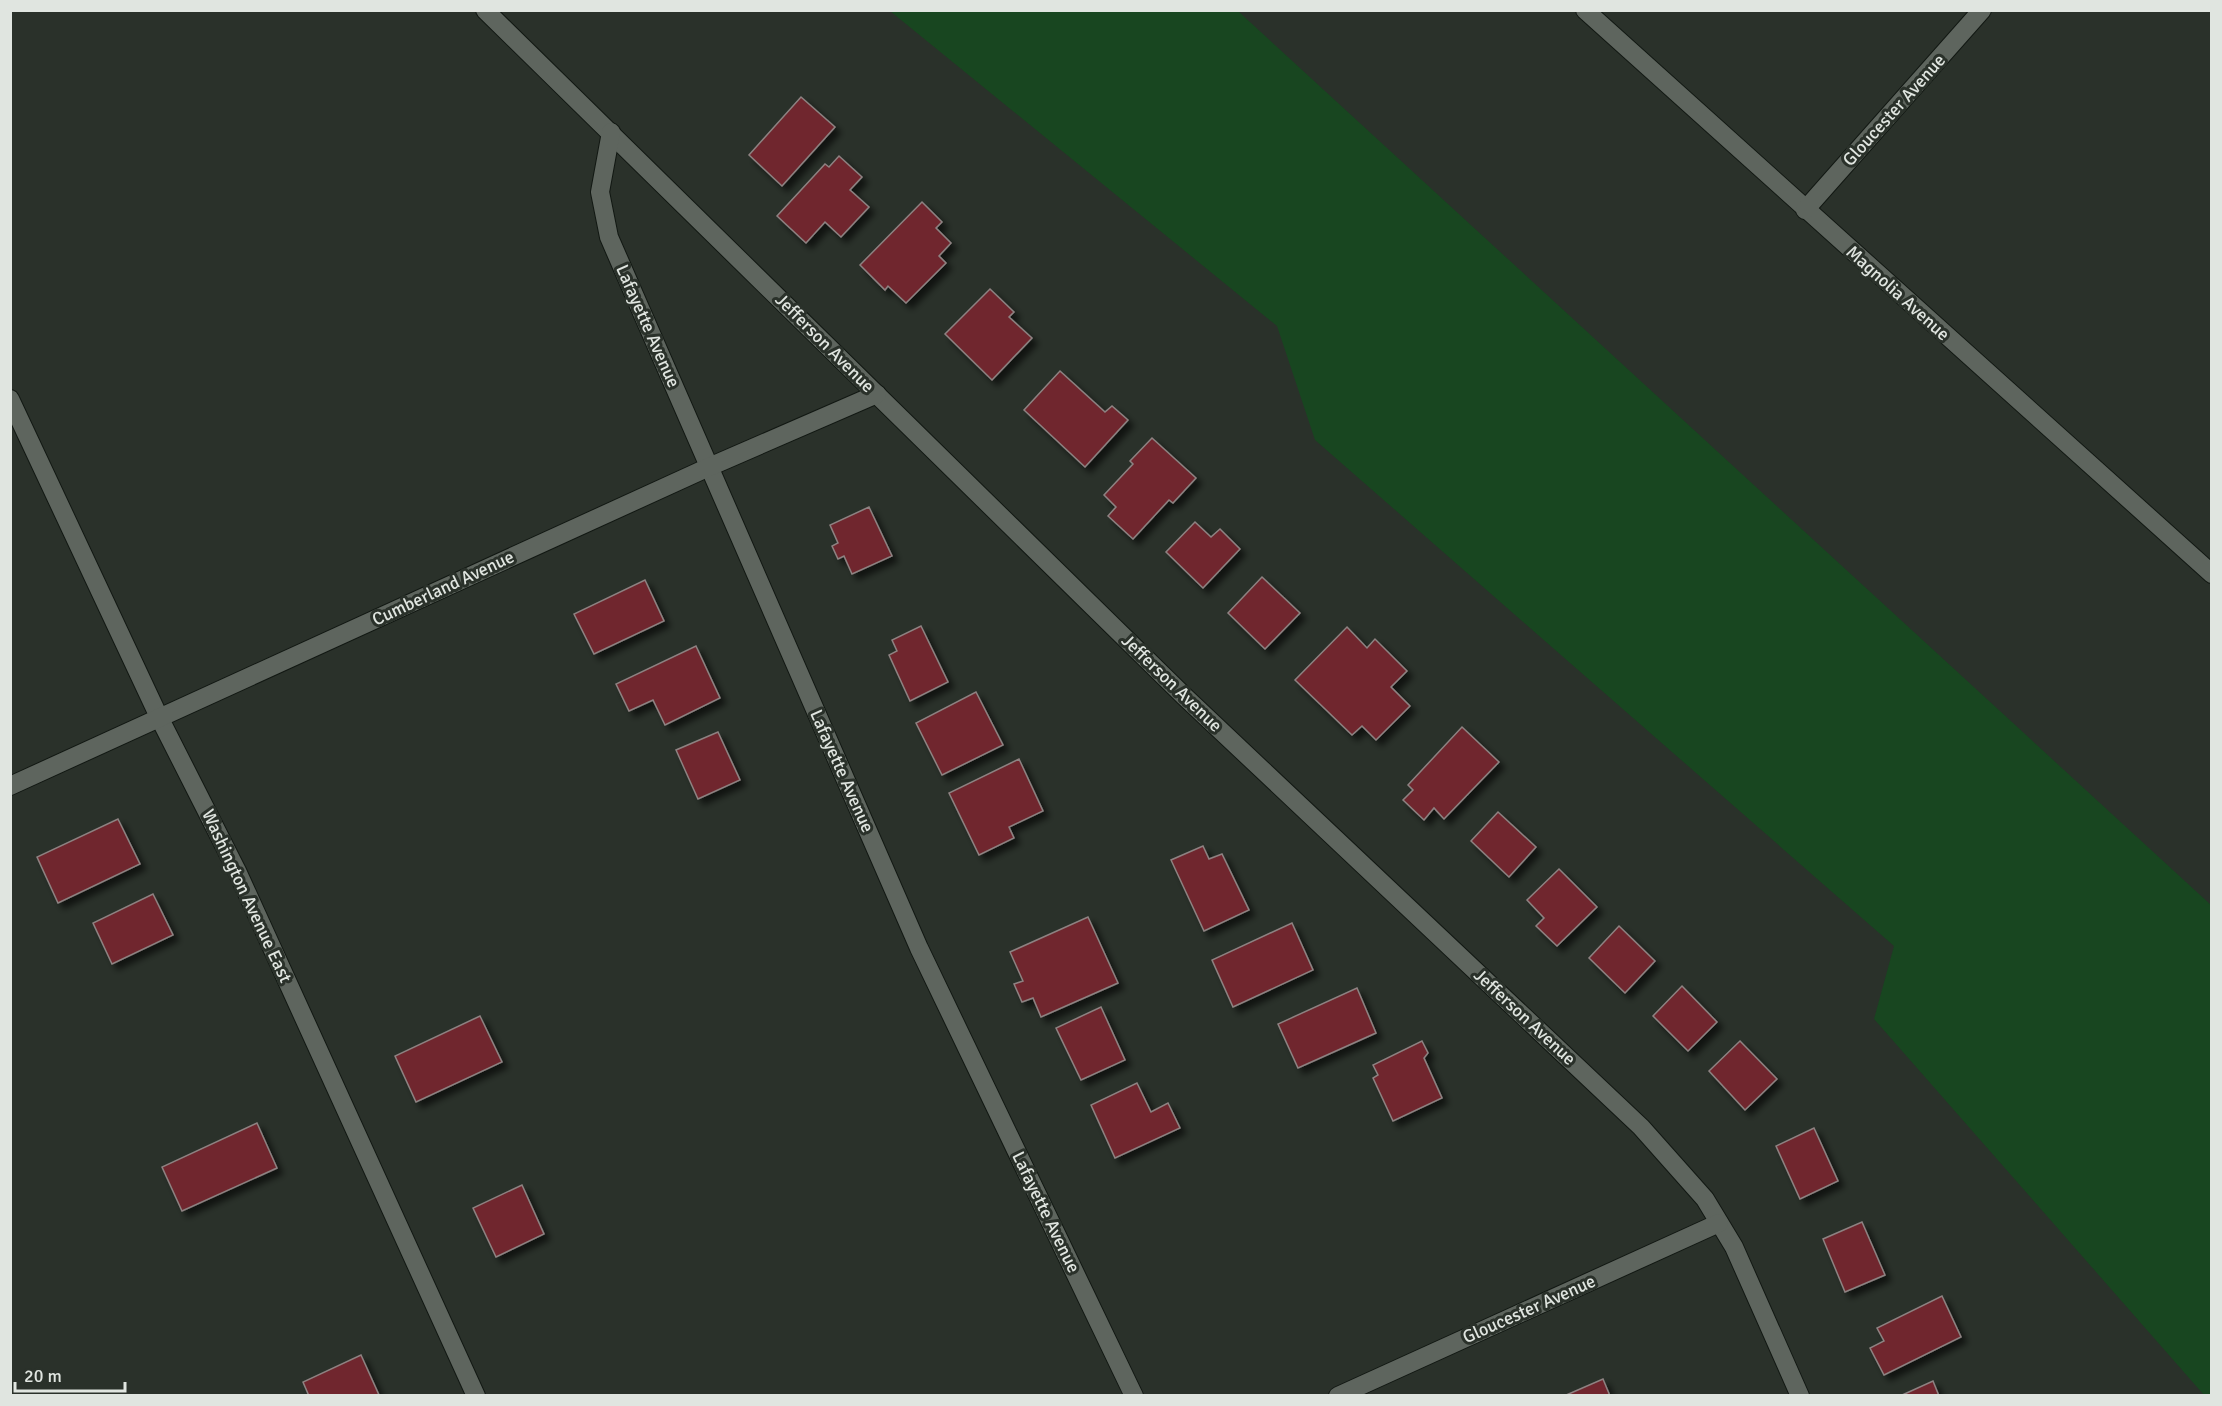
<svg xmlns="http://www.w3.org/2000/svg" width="2222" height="1406" font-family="Signika,sans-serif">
	<defs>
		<filter id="shadow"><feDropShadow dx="5.5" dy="5.5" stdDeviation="3" flood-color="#0009"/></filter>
	</defs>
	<rect width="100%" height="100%" fill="#2a312a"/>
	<polygon fill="#184620" points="890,11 1238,11 2211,905 2211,1395 2204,1395 1874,1019 1894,946 1315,440 1277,326"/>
	<g fill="#6f282d" stroke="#8e8282" stroke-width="1.5" filter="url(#shadow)">
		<polygon points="801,97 835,127 782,186 749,155"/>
		<polygon points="839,156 862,177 850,190 869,207 841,237 825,222 806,243 777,216 825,164 829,167"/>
		<polygon points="922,202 942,222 936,228 951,243 939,256 946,263 906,303 888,286 885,290 860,265"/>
		<polygon points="990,289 1014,312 1009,317 1032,338 992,380 945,334"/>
		<polygon points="1060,371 1105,412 1112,406 1128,420 1085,467 1024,410"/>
		<polygon points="1152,438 1196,478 1173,503 1169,500 1133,539 1108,516 1116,507 1104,495 1133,464 1130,461"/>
		<polygon points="869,507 892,556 852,574 844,556 838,559 832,546 838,543 830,525"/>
		<polygon points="1195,522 1211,537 1220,529 1240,549 1203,588 1166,552"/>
		<polygon points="1262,577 1300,613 1265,649 1228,613"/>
		<polygon points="645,580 664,621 594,654 574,614"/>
		<polygon points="921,626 948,682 910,701 889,655 897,651 892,640"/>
		<polygon points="1347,627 1367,648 1375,639 1407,671 1391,687 1410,706 1376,740 1362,726 1352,735 1295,680"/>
		<polygon points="696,646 720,698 665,725 653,700 629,711 616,684"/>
		<polygon points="976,692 1003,745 942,775 916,723"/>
		<polygon points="1462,727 1499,762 1444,819 1434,808 1424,820 1403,800 1413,790 1408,785"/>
		<polygon points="718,732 740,780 698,799 676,750"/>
		<polygon points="1019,759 1043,811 1009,827 1014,838 979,855 949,793"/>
		<polygon points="1498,812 1536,847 1509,877 1471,841"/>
		<polygon points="118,819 140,864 58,903 37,857"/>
		<polygon points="1203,846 1209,859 1222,854 1249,910 1204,931 1171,860"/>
		<polygon points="1559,869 1597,907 1557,946 1536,926 1544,918 1527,900"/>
		<polygon points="153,894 173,935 112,964 93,923"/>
		<polygon points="1088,917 1118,983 1041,1017 1033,998 1022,1002 1014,984 1023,981 1010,952"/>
		<polygon points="1292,923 1313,970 1233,1007 1212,960"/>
		<polygon points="1619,926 1655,961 1625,993 1589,958"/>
		<polygon points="1682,986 1717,1022 1688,1051 1653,1016"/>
		<polygon points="1357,988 1376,1033 1298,1068 1278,1024"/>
		<polygon points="1101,1007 1125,1060 1081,1080 1056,1028"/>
		<polygon points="480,1016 502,1062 416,1102 395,1056"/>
		<polygon points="1422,1041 1428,1053 1424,1058 1442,1098 1393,1121 1373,1078 1378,1075 1373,1065"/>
		<polygon points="1740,1041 1777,1079 1745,1110 1709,1071"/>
		<polygon points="1137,1083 1151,1112 1168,1103 1180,1128 1115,1158 1091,1105"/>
		<polygon points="257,1123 277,1168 182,1211 162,1167"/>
		<polygon points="1814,1128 1838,1181 1800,1199 1776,1146"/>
		<polygon points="522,1185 544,1234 496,1257 473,1208"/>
		<polygon points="1862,1222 1885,1275 1845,1292 1823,1239"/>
		<polygon points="1942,1296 1961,1337 1884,1375 1870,1348 1884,1341 1877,1328"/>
		<polygon points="361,1355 379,1395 309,1396 303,1382"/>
		<polygon points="1603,1379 1610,1396 1564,1396"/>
		<polygon points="1933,1381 1939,1396 1900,1396"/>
	</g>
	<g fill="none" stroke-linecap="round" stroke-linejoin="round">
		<g stroke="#121813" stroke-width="20">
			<g id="minor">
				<polyline points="485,10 1184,696 1641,1127 1705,1199 1734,1247 1800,1396"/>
				<polyline points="1585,10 2212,574"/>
				<polyline points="611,132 600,192 609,237 919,948 1134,1396"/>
				<polyline points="1805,210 1982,10"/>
				<polyline points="10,399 159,717 237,871 476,1396"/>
				<polyline points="10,786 709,467 877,394"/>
				<polyline points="1338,1396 1719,1223"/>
			</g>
		</g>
		<use href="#minor" stroke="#5e655e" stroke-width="18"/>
	</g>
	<g text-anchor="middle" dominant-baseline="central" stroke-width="6" stroke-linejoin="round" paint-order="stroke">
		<g font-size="18" fill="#e0e5e0" stroke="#2a312a">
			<text transform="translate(1894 110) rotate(-48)">Gloucester Avenue</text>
			<text transform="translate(1898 293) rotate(42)">Magnolia Avenue</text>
			<text transform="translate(648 326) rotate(66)">Lafayette Avenue</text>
			<text transform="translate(825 343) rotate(45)">Jefferson Avenue</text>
			<text transform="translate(443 588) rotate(-25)">Cumberland Avenue</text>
			<text transform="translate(1172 683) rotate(44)">Jefferson Avenue</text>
			<text transform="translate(842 771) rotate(66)">Lafayette Avenue</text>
			<text transform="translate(247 896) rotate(65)">Washington Avenue East</text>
			<text transform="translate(1525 1017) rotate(43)">Jefferson Avenue</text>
			<text transform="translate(1046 1212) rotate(64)">Lafayette Avenue</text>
			<text transform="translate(1529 1309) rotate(-24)">Gloucester Avenue</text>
		</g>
	</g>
	<rect width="2222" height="1406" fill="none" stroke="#e0e5e0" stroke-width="24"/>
	<path d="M15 1382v9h110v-9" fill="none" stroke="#e0e5e0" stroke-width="3"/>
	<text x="24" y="1382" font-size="18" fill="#e0e5e0" stroke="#2a312a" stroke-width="4.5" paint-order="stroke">20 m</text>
</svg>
